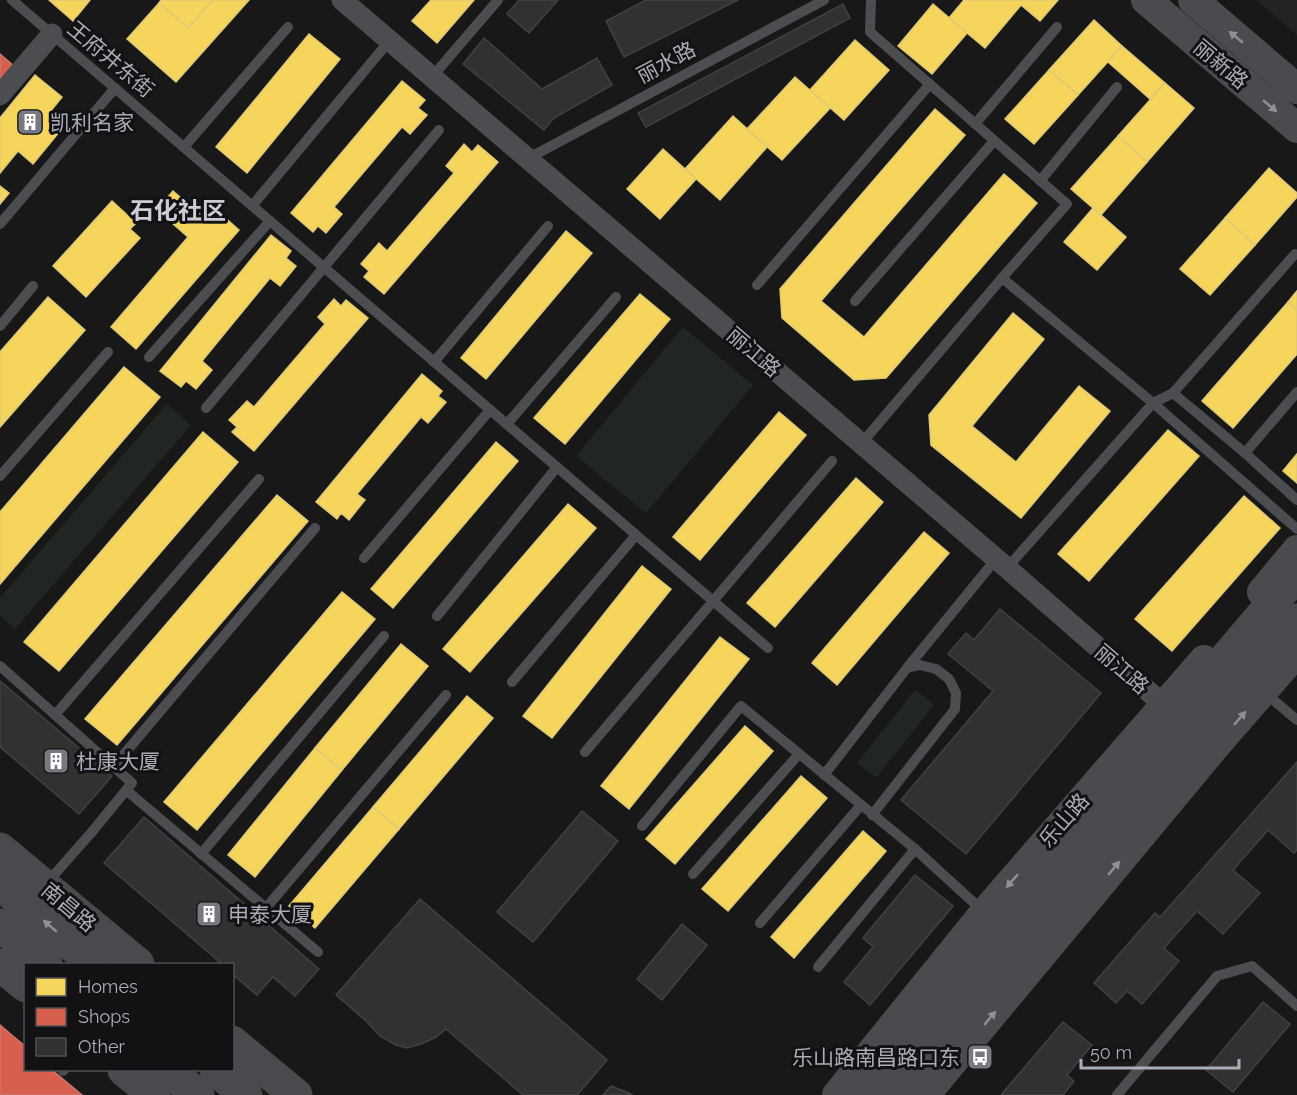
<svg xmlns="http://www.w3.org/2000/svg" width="1297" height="1095" font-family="Raleway,'Noto Sans SC',sans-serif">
	<rect width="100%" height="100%" fill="#181818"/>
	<polygon fill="#222224" points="1256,0 1297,0 1297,35"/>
	<g fill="#202722">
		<polygon points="683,327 753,385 646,513 576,456"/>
		<polygon points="167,404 191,425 15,629 0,616 0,598"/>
		<polygon points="915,690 934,705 876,778 857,763"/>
	</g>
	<g fill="#f6d55c" stroke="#dfc978" stroke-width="1.5">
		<polygon points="49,0 90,0 73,21"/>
		<polygon points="161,0 213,0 188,28 159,3"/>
		<polygon points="213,0 249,0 176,82 127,39 159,3 188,28"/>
		<polygon points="431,0 474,0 437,43 412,21"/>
		<polygon points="964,0 1058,0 1040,21 1021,5 985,48 949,18"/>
		<polygon points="933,4 967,33 932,74 898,46"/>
		<polygon points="1094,20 1122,46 1078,95 1049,70"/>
		<polygon points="309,34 340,59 247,173 216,147"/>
		<polygon points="855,40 889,70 844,120 810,90"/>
		<polygon points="1122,46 1165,83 1150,99 1108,62"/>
		<polygon points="1049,70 1078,95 1034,144 1005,119"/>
		<polygon points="35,75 62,97 49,113 65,125 33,164 18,151 0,173 0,118"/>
		<polygon points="795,77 830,108 782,160 747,129"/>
		<polygon points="402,81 425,100 418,108 427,115 410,134 402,127 334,207 342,214 326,233 318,226 313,232 291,213"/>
		<polygon points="1165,83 1194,108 1147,162 1118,136"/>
		<polygon points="935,109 965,135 821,301 864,337 1004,174 1037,203 886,378 854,380 782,318 780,289"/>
		<polygon points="733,116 767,147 720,200 685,169"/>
		<polygon points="1118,136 1147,162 1101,215 1071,189"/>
		<polygon points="464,144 472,152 478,145 498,162 384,294 364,277 369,271 361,264 379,243 387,251 454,173 446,166"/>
		<polygon points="663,149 696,179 660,219 627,189"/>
		<polygon points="1269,168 1297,193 1297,197 1255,245 1225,218"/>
		<polygon points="0,186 9,193 0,204"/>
		<polygon points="173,191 204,218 214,208 239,230 136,349 111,327 188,237 157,210"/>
		<polygon points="112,201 136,223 130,229 140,238 86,297 53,266"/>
		<polygon points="1093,208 1126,237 1097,270 1064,242"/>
		<polygon points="1225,218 1255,245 1210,295 1180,269"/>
		<polygon points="566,231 592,253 486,379 461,358"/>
		<polygon points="271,235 291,251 286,258 296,266 280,286 270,278 202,361 212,370 196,389 186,381 181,387 160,371"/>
		<polygon points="1297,291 1297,310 1288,302"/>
		<polygon points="640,294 670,319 565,444 534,418"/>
		<polygon points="48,297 85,330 0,427 0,352"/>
		<polygon points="334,299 341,306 346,300 368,318 254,451 232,432 237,427 229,420 247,401 254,407 325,324 318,317"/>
		<polygon points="1288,302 1297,310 1297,354 1233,428 1202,401"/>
		<polygon points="1013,313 1044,339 972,426 1016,462 1079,386 1110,411 1021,518 931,445 929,415"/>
		<polygon points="124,367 160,397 0,584 0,512"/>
		<polygon points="422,374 442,391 438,396 446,402 428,423 421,417 357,494 365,500 349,520 341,513 337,519 316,502"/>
		<polygon points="779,412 806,435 700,560 673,537"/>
		<polygon points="1168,430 1199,456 1089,581 1058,554"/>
		<polygon points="203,432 238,462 59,671 24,642"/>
		<polygon points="496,442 518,461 393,608 371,589"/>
		<polygon points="1297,454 1297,483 1283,471"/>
		<polygon points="856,478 883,502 775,627 747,603"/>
		<polygon points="277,495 308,521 117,745 85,719"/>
		<polygon points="1244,496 1280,528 1172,651 1135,619"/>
		<polygon points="568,504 596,528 470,672 443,649"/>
		<polygon points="924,532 949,553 837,685 812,663"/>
		<polygon points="642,566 671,589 552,738 523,716"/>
		<polygon points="342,592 375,619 197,830 164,802"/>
		<polygon points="720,637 749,659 629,809 601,786"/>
		<polygon points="401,644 428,666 342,770 315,748"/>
		<polygon points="467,696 493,718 399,829 373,807"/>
		<polygon points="745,726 773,751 675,864 646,839"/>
		<polygon points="315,748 342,770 255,877 228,855"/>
		<polygon points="801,776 827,798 728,911 702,889"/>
		<polygon points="373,807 399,829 315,928 289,906"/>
		<polygon points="863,831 886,851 794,958 771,937"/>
	</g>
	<g fill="#d6604d" stroke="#c9776d" stroke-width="1.5">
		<polygon points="0,54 14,66 0,83"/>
		<polygon points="0,1025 26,1047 26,1070 52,1070 82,1095 0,1095"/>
	</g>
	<g fill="#313132" stroke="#404144" stroke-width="1.5">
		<polygon points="519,0 558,0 529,33 507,14"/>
		<polygon points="646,0 738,0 624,57 606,21"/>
		<polygon points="843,4 850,18 646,127 638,113"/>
		<polygon points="484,38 542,89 597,58 612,85 554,118 544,130 463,64"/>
		<polygon points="1000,609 1101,693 966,854 901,800 993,691 948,654 966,633 974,640"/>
		<polygon points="0,681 112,776 79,814 0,747"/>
		<polygon points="1297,762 1297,850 1294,853 1268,830 1233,870 1260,893 1223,934 1197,911 1164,948 1179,961 1142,1004 1127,991 1116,1003 1094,983 1155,913 1160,917"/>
		<polygon points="582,811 618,841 533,942 497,912"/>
		<polygon points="144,817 319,969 295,996 273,977 257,995 232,974 232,964 222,964 104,863"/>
		<polygon points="915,875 953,906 870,1005 844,982 873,947 863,938"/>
		<polygon points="420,899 607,1060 577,1095 523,1095 446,1029 436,1037 421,1044 407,1048 396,1045 380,1036 366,1021 336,995"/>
		<polygon points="682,924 707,945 662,1000 637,979"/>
		<polygon points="1263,1002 1290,1024 1233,1092 1206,1070"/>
		<polygon points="1063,1022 1092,1045 1067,1075 1074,1081 1063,1095 1001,1095"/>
		<polygon points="611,1086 629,1093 632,1095 603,1095"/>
	</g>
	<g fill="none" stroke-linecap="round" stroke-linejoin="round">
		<g stroke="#4c4d51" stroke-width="10">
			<polyline points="12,0 768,648"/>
			<polyline points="871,0 870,32 1067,204 1002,278 1153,403 1297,529"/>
			<polyline points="432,77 498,0"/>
			<polyline points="975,124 1057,27"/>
			<polyline points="184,147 288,27"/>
			<polyline points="527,159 824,0"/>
			<polyline points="1040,181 1117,87"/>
			<polyline points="252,206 390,40"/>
			<polyline points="0,224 115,88"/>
			<polyline points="757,285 930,84"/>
			<polyline points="855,301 994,141"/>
			<polyline points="0,326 33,286"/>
			<polyline points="149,357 270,221"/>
			<polyline points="434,362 548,226"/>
			<polyline points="1173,393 1245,453 1297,500"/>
			<polyline points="206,408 439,130"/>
			<polyline points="507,424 616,297"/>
			<polyline points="861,444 1002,278"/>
			<polyline points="1245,453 1297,392"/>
			<polyline points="0,476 108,352"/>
			<polyline points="364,558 490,410"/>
			<polyline points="1007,568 1153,403 1173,393 1295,254"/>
			<polyline points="437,616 557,467"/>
			<polyline points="0,666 132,783 91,833 46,884"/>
			<polyline points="907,668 996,559"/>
			<polyline points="512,682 636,535"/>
			<polyline points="1264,692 1297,720"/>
			<polyline points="55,715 259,479"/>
			<polyline points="585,752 832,461"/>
			<polyline points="114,766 315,528"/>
			<polyline points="824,775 907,668 920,665 936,669 949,679 956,693 955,709 872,815"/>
			<polyline points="126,790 318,952"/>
			<polyline points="642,826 741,706 915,849 984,912"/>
			<polyline points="201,854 384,636"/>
			<polyline points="693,874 799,754"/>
			<polyline points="266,908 446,695"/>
			<polyline points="760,923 861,805"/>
			<polyline points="818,967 915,849"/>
			<polyline points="63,1071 64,1070"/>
			<polyline points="1117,1095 1217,976 1252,966 1297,1006"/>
		</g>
		<g stroke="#4c4d51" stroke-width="21">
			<polyline points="342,0 1007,568 1164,705"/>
			<polyline points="0,95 52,34"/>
		</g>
		<g stroke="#4b4b4f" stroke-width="30">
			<polyline points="1146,0 1297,128"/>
			<polyline points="1193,0 1297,89"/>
			<polyline points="1262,592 1297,550"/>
			<polyline points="837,1095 985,912 1204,660"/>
			<polyline points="925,1095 1216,745 1297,652"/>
		</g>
		<g stroke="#494a4d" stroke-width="33">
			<polyline points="0,849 138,964"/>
			<polyline points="0,965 26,986"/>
			<polyline points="232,1042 296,1095"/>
			<polyline points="124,1070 154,1095"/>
			<polyline points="858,1095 914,1027"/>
			<polyline points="895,1095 937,1045"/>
		</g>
		<g stroke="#494a4d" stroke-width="33">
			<polyline points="0,884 94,964"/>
			<polyline points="0,925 46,964"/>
			<polyline points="168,1070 198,1095"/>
			<polyline points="216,1070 246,1095"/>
		</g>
		<g stroke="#494a4d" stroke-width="33">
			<polyline points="914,1027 1297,574"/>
			<polyline points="937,1045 1297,620"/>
		</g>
	</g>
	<defs><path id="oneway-solid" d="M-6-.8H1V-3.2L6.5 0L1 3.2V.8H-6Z" transform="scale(1.5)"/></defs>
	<g fill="#8e9098">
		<use href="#oneway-solid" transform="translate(1236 37) rotate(-140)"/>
		<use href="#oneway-solid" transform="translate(1270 106) rotate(40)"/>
		<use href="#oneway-solid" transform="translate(1240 718) rotate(-49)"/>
		<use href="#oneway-solid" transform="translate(1114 868) rotate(-50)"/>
		<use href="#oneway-solid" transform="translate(1012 881) rotate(131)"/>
		<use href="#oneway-solid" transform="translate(990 1018) rotate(-50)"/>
	</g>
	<use fill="#8d8f98" href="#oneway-solid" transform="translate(50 926) rotate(-139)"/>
	<defs>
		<g id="building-square" transform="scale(1.35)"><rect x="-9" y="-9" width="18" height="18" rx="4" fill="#777980" stroke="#121214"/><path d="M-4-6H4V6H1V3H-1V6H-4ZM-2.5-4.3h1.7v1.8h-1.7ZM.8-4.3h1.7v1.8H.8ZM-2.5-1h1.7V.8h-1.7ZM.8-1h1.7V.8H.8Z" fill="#fff"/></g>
		<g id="bus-square" transform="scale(1.35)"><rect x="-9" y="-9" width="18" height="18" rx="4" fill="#777980" stroke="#121214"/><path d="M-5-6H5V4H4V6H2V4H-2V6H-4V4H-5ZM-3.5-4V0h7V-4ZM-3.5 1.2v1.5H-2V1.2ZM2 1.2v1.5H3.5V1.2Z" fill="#fff"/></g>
	</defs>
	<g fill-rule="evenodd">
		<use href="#building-square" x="30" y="122"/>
		<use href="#building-square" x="56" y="761"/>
		<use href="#building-square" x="209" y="914"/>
		<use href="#bus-square" x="980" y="1057"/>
	</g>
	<g text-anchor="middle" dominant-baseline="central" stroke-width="6" stroke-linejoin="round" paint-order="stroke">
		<g font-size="21" fill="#aaadb8" stroke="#121214">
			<text transform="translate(111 59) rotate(40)">王府井东街</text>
			<text transform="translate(666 62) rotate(-28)">丽水路</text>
			<text transform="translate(1221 64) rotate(40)">丽新路</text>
			<text transform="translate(754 352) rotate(41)">丽江路</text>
			<text transform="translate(1122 669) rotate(41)">丽江路</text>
			<text transform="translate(1064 820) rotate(-49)">乐山路</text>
			<text transform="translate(69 907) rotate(40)">南昌路</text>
		</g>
		<g font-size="21" fill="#aaadb8" stroke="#121214" text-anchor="start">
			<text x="50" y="122">凯利名家</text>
			<text x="76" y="761">杜康大厦</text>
			<text x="228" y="914">申泰大厦</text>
			<text x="960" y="1057" text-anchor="end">乐山路南昌路口东</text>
		</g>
		<g font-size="24" font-weight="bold" fill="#cbccd4" stroke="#121214">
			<text x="178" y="210">石化社区</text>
		</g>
	</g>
	<rect x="24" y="963" width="210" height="108" fill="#121214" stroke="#4f5056" stroke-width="1.5"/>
	<rect x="36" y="978" width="30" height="18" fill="#f6d55c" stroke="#4f5056" stroke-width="1.5"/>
	<text x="78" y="993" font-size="18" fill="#aaadb8">Homes</text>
	<rect x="36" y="1008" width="30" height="18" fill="#d6604d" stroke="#4f5056" stroke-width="1.5"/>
	<text x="78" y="1023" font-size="18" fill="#aaadb8">Shops</text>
	<rect x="36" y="1038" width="30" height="18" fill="#313132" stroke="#4f5056" stroke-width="1.5"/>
	<text x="78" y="1053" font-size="18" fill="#aaadb8">Other</text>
	<path d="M1081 1059v9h158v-9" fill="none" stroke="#aaadb8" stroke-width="3"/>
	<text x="1090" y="1059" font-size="18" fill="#aaadb8" stroke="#121214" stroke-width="4.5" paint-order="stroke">50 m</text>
</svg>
